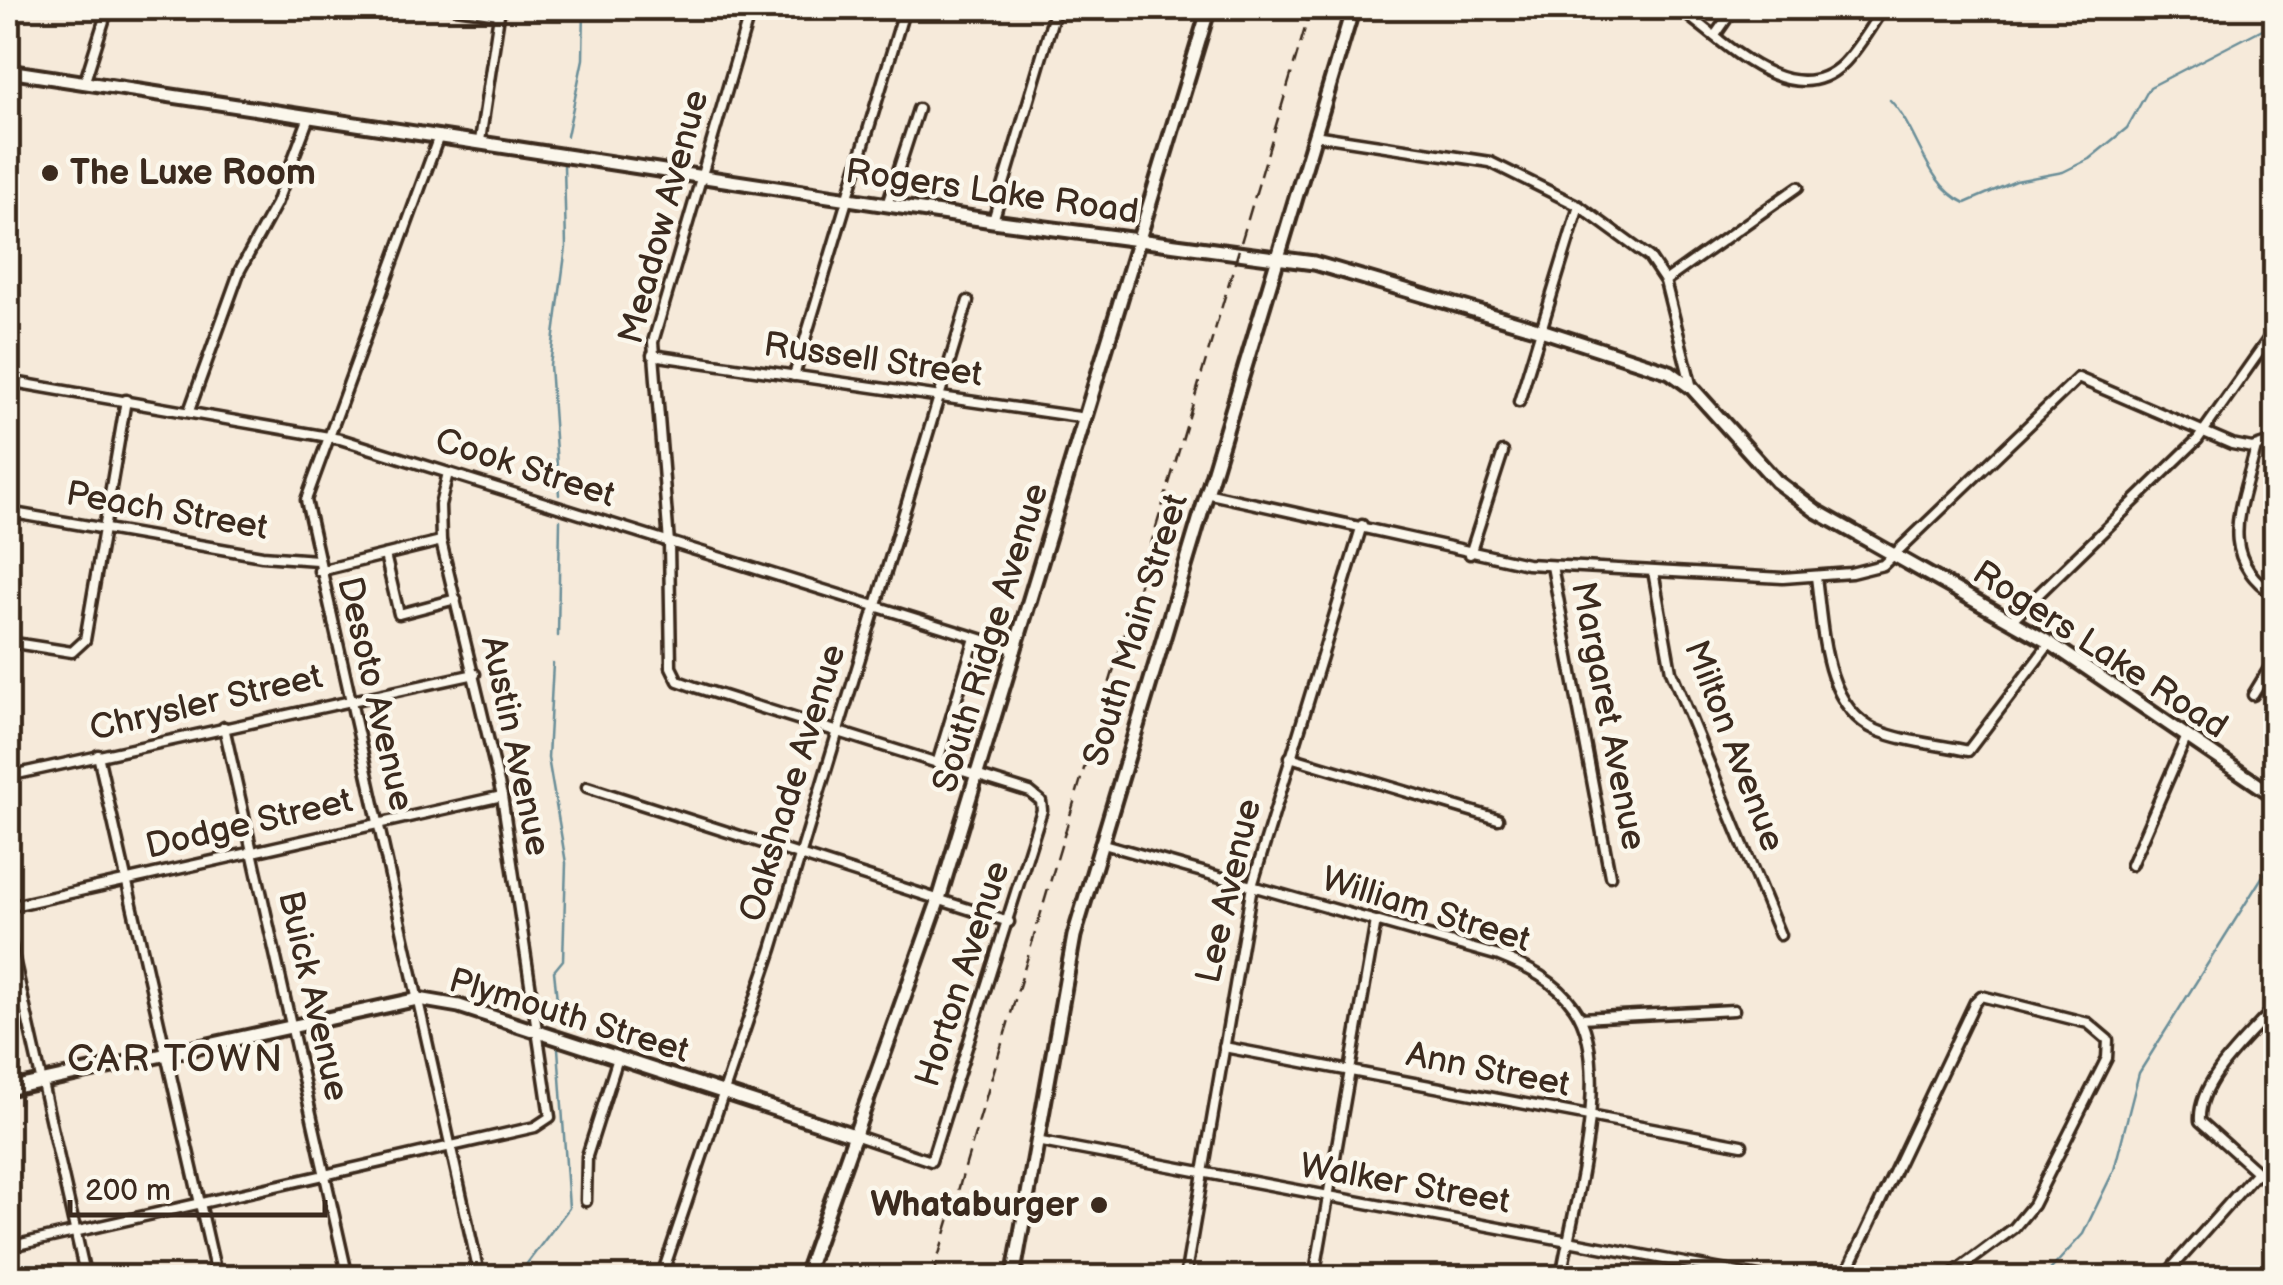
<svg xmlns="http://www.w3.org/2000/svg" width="2283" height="1285" font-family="'Balsamiq Sans',sans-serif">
	<rect width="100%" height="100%" fill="#f6eada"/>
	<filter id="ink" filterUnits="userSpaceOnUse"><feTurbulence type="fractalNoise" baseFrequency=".01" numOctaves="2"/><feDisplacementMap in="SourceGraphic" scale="20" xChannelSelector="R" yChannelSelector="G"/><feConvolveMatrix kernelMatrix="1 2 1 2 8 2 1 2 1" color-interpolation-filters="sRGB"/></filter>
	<g filter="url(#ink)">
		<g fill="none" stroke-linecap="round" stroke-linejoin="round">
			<g stroke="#6a8e98" stroke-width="2.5">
				<path d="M1890,100C1920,132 1924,183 1965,203L2016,181L2063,172L2089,159L2127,128L2150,87L2276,22"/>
				<polyline points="567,136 583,59 584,8"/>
				<polyline points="559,495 550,365 566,247 564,165"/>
				<polyline points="558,636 560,520"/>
				<polyline points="553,663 548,758 566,863 563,960 554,971 559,1019"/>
				<polyline points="516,1278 569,1208 558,1048"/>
				<polyline points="2043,1278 2083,1234 2114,1170 2139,1073 2276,855"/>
			</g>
			<g stroke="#3b2a1e" stroke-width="15">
				<g id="street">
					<polyline points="456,8 499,14"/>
					<polyline points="751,8 653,342 669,543 671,667 678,681 695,687 1030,792 1041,801 1042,810 931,1161 857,1136"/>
					<path d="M1678,8C1721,38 1791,115 1843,64C1859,48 1871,26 1883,8"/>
					<polyline points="1716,34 1734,8"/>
					<polyline points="84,84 108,8"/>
					<polyline points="1314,135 1490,162 1579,206 1649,257 1665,281 1692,388"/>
					<polyline points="439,136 306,500 480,1278"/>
					<polyline points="480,141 500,8"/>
					<polyline points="887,205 918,109"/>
					<polyline points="993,221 1056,8"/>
					<polyline points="1665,281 1798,187"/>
					<polyline points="652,355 1086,418"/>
					<polyline points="794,376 905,8"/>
					<polyline points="8,381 340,439 1016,650"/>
					<polyline points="1519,402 1579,206"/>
					<polyline points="189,411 240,270 276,204 309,117"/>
					<path d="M2256,447C2242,506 2214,556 2276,596"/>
					<polyline points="1206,493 1527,564 1783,578 1851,573 1883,565 2078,378 2232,444 2252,448 2276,440"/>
					<polyline points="8,512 262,556 317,560"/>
					<polyline points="1470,554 1503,452"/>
					<polyline points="385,555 399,614 456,599"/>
					<polyline points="1552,566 1610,876"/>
					<polyline points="319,571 441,541"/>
					<polyline points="1653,571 1671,671 1780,935"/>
					<path d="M1816,577C1823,627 1823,706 1876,730C1904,742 1938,744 1968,751L2050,643"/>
					<polyline points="2012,620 2198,439 2276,328"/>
					<polyline points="8,642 72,652 85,640 126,400"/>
					<polyline points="2253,695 2276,657"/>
					<polyline points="224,727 348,1278"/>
					<polyline points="98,755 217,1278"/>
					<polyline points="1290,757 1498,819"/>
					<polyline points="937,764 975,638"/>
					<polyline points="8,776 475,674"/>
					<polyline points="587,787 1009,922"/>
					<path d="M1100,843L1499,956C1527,967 1556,981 1574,1007C1616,1066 1572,1210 1561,1278"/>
					<polyline points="2131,865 2187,736"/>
					<polyline points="8,907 502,796"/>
					<polyline points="8,932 86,1278"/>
					<path d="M2276,1006C2251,1035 2197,1080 2200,1121L2276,1189"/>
					<polyline points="1581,1018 1734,1010"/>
					<polyline points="1224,1047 1742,1145"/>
					<polyline points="1036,1141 1765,1278"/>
					<polyline points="586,1201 587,1156 618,1058"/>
					<polyline points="8,1247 535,1127 550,1117 502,796 441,541 440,505 448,473"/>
					<polyline points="661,1278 772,949 968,301"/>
					<polyline points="1185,1278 1252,886 1362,525"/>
					<polyline points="1314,1278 1376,921"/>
					<polyline points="1844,1278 1975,1002 1981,996 2088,1023 2108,1040 2107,1058 2033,1205 2014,1228 1947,1278"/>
					<polyline points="2163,1278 2257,1172"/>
				</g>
			</g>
			<g stroke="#3b2a1e" stroke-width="19">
				<g id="secondary">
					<polyline points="8,71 993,221 1314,263 1541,330 1670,372 1692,388 1776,481 1816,511 2050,643 2276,797"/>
					<polyline points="8,1089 418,999 459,1006 857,1136"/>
					<polyline points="804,1278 939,899 1209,8"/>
					<polyline points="1013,1278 1074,936 1353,8"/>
				</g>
			</g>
			<use href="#street" stroke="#fbf7ec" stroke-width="8"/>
			<use href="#secondary" stroke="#fbf7ec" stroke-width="11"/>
			<polyline stroke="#3b2a1e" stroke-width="2.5" stroke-dasharray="15 8" stroke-linecap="butt" points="932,1278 1311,8"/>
		</g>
	</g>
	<g fill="#3b2a1e" stroke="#fbf7ec" stroke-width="4">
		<circle cx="50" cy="173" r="10"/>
		<circle cx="1099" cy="1205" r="10"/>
	</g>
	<g text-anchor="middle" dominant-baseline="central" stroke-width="9" stroke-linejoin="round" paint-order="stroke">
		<g font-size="35" font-weight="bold" fill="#3b2a1e" stroke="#fbf7ec" text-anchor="start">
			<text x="70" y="173">The Luxe Room</text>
			<text x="1079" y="1205" text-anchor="end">Whataburger</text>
		</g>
		<g font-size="35" fill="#3b2a1e" stroke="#fbf7ec">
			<text transform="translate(992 192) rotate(8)">Rogers Lake Road</text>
			<text transform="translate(664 217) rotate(-75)">Meadow Avenue</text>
			<text transform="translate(873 360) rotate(8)">Russell Street</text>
			<text transform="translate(525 468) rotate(18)">Cook Street</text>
			<text transform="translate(167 511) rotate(10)">Peach Street</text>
			<text transform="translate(1136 630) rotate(-73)">South Main Street</text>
			<text transform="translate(991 638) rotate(-73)">South Ridge Avenue</text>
			<text transform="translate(2100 650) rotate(33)">Rogers Lake Road</text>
			<text transform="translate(375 694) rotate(77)">Desoto Avenue</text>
			<text transform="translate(206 703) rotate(-13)">Chrysler Street</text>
			<text transform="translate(1608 716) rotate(79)">Margaret Avenue</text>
			<text transform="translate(515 746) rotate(78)">Austin Avenue</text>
			<text transform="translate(1734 746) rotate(69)">Milton Avenue</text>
			<text transform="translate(793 783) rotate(-73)">Oakshade Avenue</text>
			<text transform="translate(249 824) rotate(-13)">Dodge Street</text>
			<text transform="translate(1229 891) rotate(-77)">Lee Avenue</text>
			<text transform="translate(1426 910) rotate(17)">William Street</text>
			<text transform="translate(963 974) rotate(-72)">Horton Avenue</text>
			<text transform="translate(313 996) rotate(77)">Buick Avenue</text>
			<text transform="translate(569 1016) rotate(17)">Plymouth Street</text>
			<text transform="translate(1488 1070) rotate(11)">Ann Street</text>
			<text transform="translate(1405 1184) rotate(10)">Walker Street</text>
		</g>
		<g font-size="38" letter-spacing="2.5" fill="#3b2a1e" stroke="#fbf7ec">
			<text x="176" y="1059">CAR TOWN</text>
		</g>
	</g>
	<rect width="2283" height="1285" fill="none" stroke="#fbf7ec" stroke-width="40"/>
	<rect x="20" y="20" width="2243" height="1245" fill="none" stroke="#3b2a1e" stroke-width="4" filter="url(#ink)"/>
	<path d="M70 1200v15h255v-15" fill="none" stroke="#3b2a1e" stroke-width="5"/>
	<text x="85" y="1200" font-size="30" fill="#3b2a1e" stroke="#fbf7ec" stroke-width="8" paint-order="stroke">200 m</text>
</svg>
